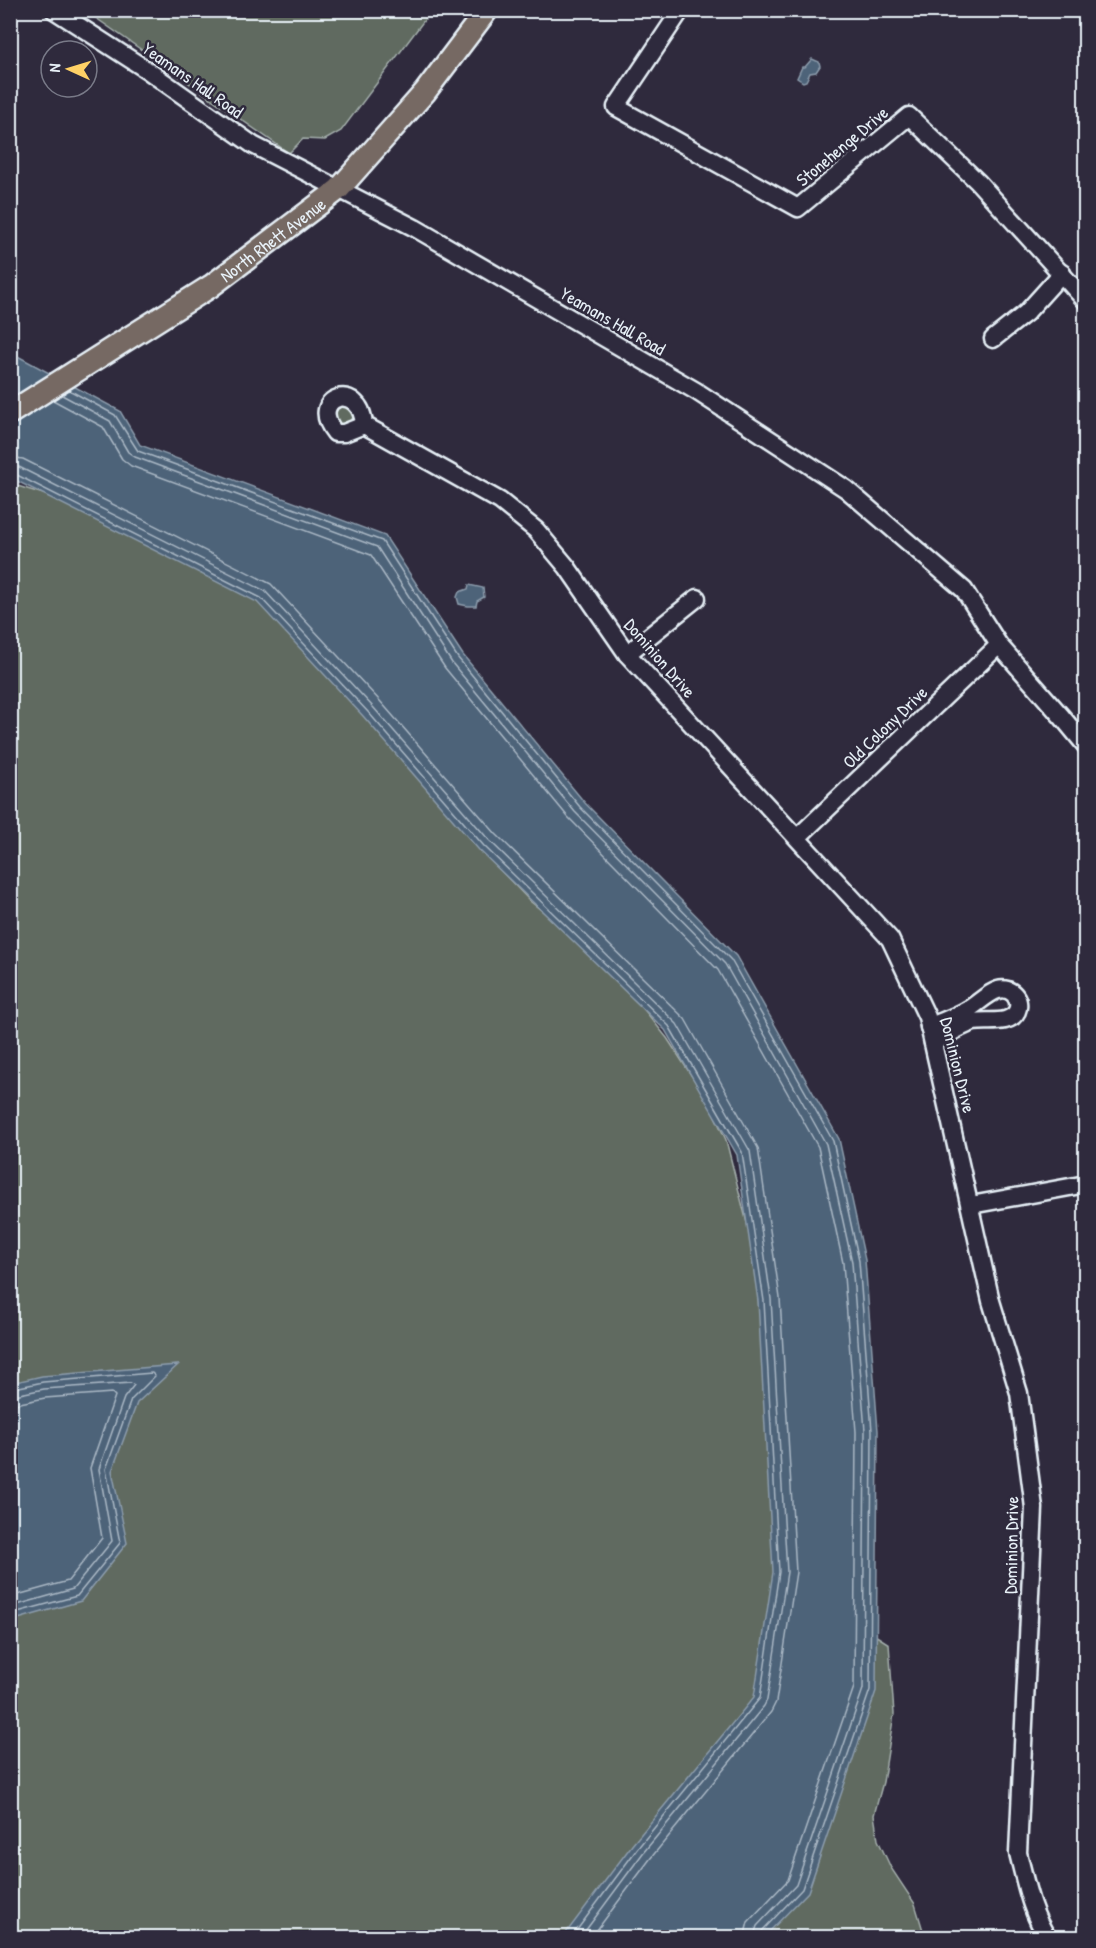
<svg xmlns="http://www.w3.org/2000/svg" width="1096" height="1948" font-family="'Patrick Hand',sans-serif">
	<rect width="100%" height="100%" fill="#2f2a3d"/>
	<filter id="ink" filterUnits="userSpaceOnUse"><feTurbulence type="fractalNoise" baseFrequency=".0167" numOctaves="2"/><feDisplacementMap in="SourceGraphic" scale="12" xChannelSelector="R" yChannelSelector="G"/><feConvolveMatrix kernelMatrix="1 2 1 2 8 2 1 2 1" color-interpolation-filters="sRGB"/></filter>
	<g filter="url(#ink)">
		<g fill="#606b60" stroke="#a4aeac" stroke-width="1.5">
			<polygon points="86,11 431,11 341,131 325,140 303,139 289,153"/>
			<polygon points="346,404 355,410 354,419 341,426 336,424 334,408"/>
			<polygon points="11,484 63,500 253,576 477,846 531,902 561,926 642,1007 667,1038 708,1101 726,1140 750,1235 757,1284 787,1643 621,1937 11,1938"/>
			<polygon points="867,1630 889,1644 894,1714 883,1782 874,1815 878,1840 891,1868 915,1904 925,1937 763,1938"/>
		</g>
		<g fill="#4e6379" stroke="#8c9cac" stroke-width="1.5">
			<polygon points="812,59 819,62 820,66 816,72 810,73 806,81 803,82 797,78 802,67 805,67"/>
			<polygon points="10,352 120,411 140,445 385,536 463,655 585,803 736,956 839,1139 865,1260 878,1431 876,1691 808,1892 764,1937 563,1937 632,1845 754,1697 773,1572 758,1301 737,1155 665,1030 479,850 363,716 257,602 11,478"/>
			<polygon points="469,585 483,588 484,597 477,601 476,606 468,606 459,604 457,597 459,592 468,589"/>
			<polygon points="178,1365 137,1403 112,1471 127,1543 81,1601 11,1621 11,1383 42,1376"/>
		</g>
		<g fill="none" stroke-linecap="round" stroke-linejoin="round">
			<g stroke="#aab8c5" stroke-width="1.5">
				<polyline points="69,390 115,415 138,451 382,541 458,658 580,807 731,960 833,1141 859,1261 872,1431 870,1690 802,1889 762,1931 761,1938"/>
				<polyline points="62,395 110,421 128,452 135,457 377,547 452,663 575,812 725,964 826,1144 852,1262 865,1431 863,1689 796,1885 757,1926 753,1938"/>
				<polyline points="53,400 103,427 122,459 131,466 371,555 445,668 568,817 718,970 818,1147 843,1263 856,1432 854,1687 788,1880 748,1922 744,1938"/>
				<polyline points="10,457 23,459 271,584 380,701 496,834 685,1019 758,1148 780,1298 796,1572 776,1702 771,1712 650,1859 591,1938"/>
				<polyline points="10,466 19,467 265,591 373,707 489,840 677,1024 750,1151 771,1299 787,1572 767,1700 764,1706 643,1853 580,1938"/>
				<polyline points="10,473 15,474 261,598 368,712 484,846 669,1026 742,1152 764,1301 779,1572 760,1698 637,1849 571,1938"/>
				<polyline points="10,1389 43,1382 152,1373 155,1376 131,1400 106,1469 120,1543 77,1596 10,1614"/>
				<polyline points="10,1396 44,1389 131,1383 134,1385 124,1398 99,1469 112,1541 73,1589 10,1607"/>
				<polyline points="10,1405 45,1398 112,1393 115,1396 90,1468 102,1538 68,1581 10,1597"/>
			</g>
			<g stroke="#e8f1f8" stroke-width="21">
				<g id="minor">
					<polyline points="54,10 147,70 253,145 415,228 696,391 846,489 964,590 999,645 1062,717 1086,746"/>
					<polyline points="681,10 616,107 798,208 909,116 978,182 1086,301"/>
					<polyline points="993,339 1026,313 1062,273"/>
					<path d="M364,425L344,433H335C306,397 361,379 364,425L500,501L536,530L567,567L627,654L890,939L927,1017L991,1301L1019,1393L1034,1508L1018,1853C1025,1880 1031,1914 1048,1938"/>
					<polyline points="627,654 697,598"/>
					<polyline points="798,837 999,645"/>
					<path d="M929,1027C942,1021 955,1017 967,1010C978,1004 986,994 998,990C1011,986 1022,999 1017,1011C1010,1026 987,1019 974,1022C960,1026 946,1036 933,1043"/>
					<polyline points="971,1205 1086,1184"/>
				</g>
			</g>
			<g stroke="#e8f1f8" stroke-width="26">
				<g id="major">
					<path id="s1" d="M10,413L211,286L339,189L425,92L487,10"/>
				</g>
			</g>
			<use href="#minor" stroke="#2f2a3d" stroke-width="16"/>
			<use href="#major" stroke="#766964" stroke-width="21"/>
		</g>
	</g>
	<g text-anchor="middle" dominant-baseline="central" stroke-width="5" stroke-linejoin="round" paint-order="stroke">
		<g font-size="18" fill="#e8f1f8" stroke="#2f2a3d">
			<text transform="translate(193 80) rotate(35)">Yeamans Hall Road</text>
			<text transform="translate(842 146) rotate(-40)">Stonehenge Drive</text>
			<text stroke="none"><textPath href="#s1" startOffset="315">North Rhett Avenue</textPath></text>
			<text transform="translate(613 321) rotate(30)">Yeamans Hall Road</text>
			<text transform="translate(660 658) rotate(49)">Dominion Drive</text>
			<text transform="translate(885 727) rotate(-44)">Old Colony Drive</text>
			<text transform="translate(958 1065) rotate(76)">Dominion Drive</text>
			<text transform="translate(1011 1545) rotate(-89)">Dominion Drive</text>
		</g>
	</g>
	<rect width="1096" height="1948" fill="none" stroke="#2f2a3d" stroke-width="36"/>
	<rect x="18" y="18" width="1060" height="1912" fill="none" stroke="#e8f1f8" stroke-width="2" filter="url(#ink)"/>
	<g transform="translate(69 69) rotate(274)"><circle r="28" fill="#2f2a3d" stroke="#797a88" stroke-width="1.5"/>
	<path d="M0-4.5L10 22L0 15L-10 22Z" fill="#ffd166"/>
	<text y="-9" font-size="16" font-weight="bold" text-anchor="middle" fill="#e8f1f8">N</text>
	</g>
</svg>
